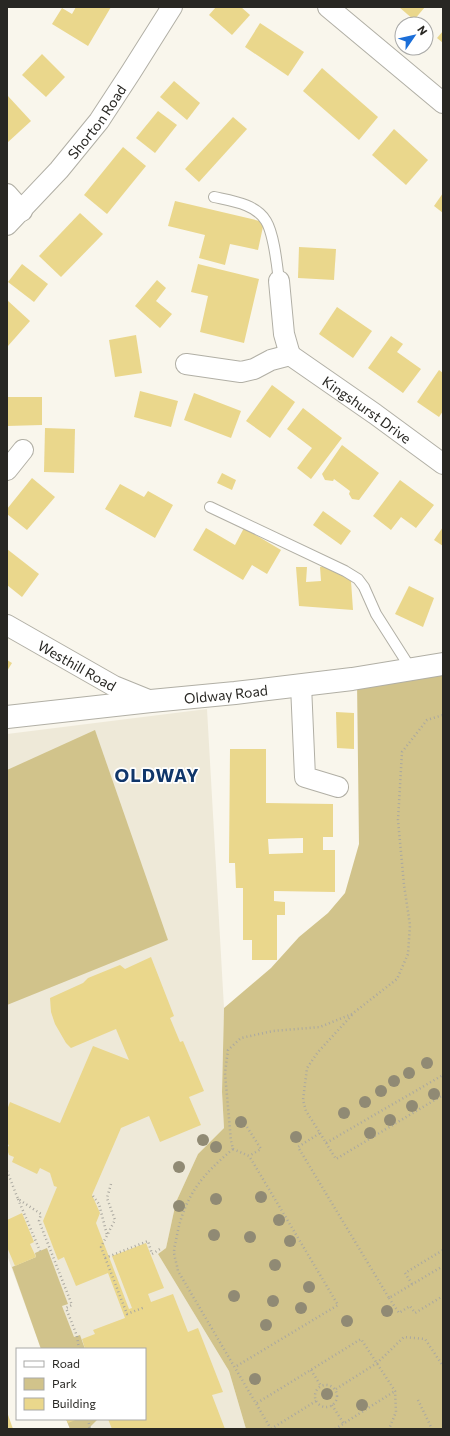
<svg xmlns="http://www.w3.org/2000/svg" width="450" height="1436" font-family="Commissioner,sans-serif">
	<rect width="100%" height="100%" fill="#f9f6ec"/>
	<polygon fill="#eee9d8" points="207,709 224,1008 222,1092 224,1128 198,1154 176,1202 166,1248 158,1254 229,1371 246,1429 70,1429 66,1419 145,1419 145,1349 41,1349 7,1255 7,734"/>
	<g fill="#d1c38b">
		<polygon points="443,671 443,1429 246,1429 229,1371 158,1254 166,1248 176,1202 198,1154 224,1128 222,1092 224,1008 271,968 299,937 328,913 345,893 359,844 357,681"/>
		<polygon points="95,730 168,940 7,1005 7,770"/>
		<polygon points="47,1248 68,1304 62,1306 74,1337 80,1335 85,1349 41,1349 12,1267 36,1257 35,1253"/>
		<polygon points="66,1419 98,1419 88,1429 70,1429"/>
	</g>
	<g fill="#ead78c" fill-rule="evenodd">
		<polygon points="76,7 111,7 88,46 52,24 62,8 72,14"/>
		<polygon points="216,7 241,7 250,15 232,35 209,15"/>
		<polygon points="399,7 425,7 414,20"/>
		<polygon points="260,23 304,52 288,76 245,47"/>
		<polygon points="443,31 443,43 437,38"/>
		<polygon points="42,54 65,77 46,97 22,75"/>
		<polygon points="322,68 378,117 359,140 303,91"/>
		<polygon points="174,81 200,103 187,120 160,97"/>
		<polygon points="7,95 31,121 7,143"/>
		<polygon points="158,111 177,125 155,153 136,138"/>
		<polygon points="233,117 247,129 199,182 185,169"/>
		<polygon points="394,129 428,160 406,185 372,155"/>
		<polygon points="123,147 146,166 107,214 84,195"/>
		<polygon points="443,193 443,213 434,206"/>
		<polygon points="175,201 264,222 258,250 230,244 225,265 199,258 205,235 168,226"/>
		<polygon points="80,213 103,234 61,277 39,256"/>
		<polygon points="299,247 336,249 334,280 298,278"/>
		<polygon points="22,264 48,284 34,302 8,282"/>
		<polygon points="198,264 259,279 244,343 200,332 208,296 191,292"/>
		<polygon points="157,280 166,288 156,301 172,314 160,328 135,306"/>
		<polygon points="7,300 30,321 8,346 7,344"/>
		<polygon points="337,307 372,331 353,358 319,334"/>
		<polygon points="136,335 142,373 115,377 109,340"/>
		<polygon points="391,336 403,344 397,352 421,369 403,393 368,368"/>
		<polygon points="439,370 443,373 443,411 439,417 417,402"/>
		<polygon points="272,385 295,402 270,438 246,421"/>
		<polygon points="140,391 178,401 171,427 134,417"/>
		<polygon points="194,393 241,411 231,438 184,420"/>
		<polygon points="7,397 42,397 42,425 7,426"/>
		<polygon points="303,408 342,438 311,479 297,468 312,448 287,429"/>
		<polygon points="45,428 75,429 74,473 44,472"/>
		<polygon points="342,445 379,473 359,500 352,499 349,494 350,491 334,479 333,481 325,480 322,474"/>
		<polygon points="222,473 236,480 232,490 217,483"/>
		<polygon points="32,478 55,497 27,530 7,514 7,509"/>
		<polygon points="400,480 434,505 416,528 401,517 391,530 373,516"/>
		<polygon points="120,484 144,497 148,491 173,505 155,538 105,509"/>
		<polygon points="323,511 351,531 341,545 313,525"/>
		<polygon points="443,527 443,546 434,540"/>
		<polygon points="206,528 235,545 244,528 281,550 267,574 252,565 243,580 193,550"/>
		<polygon points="7,549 39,574 22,597 7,585"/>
		<polygon points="327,565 351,581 353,610 299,606 296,567 307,567 306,582 321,581 320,567"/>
		<polygon points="409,586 434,598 423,627 395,614"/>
		<polygon points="7,660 12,663 7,671"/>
		<polygon points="336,712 354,713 354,749 337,748"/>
		<path d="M230,749H266V803L333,804V837H323V850H335V892L274,891V901L285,902V915H277V960H252V940H243V888H236L235,863H229ZM303,838V853L269,854L268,839Z"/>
		<polygon points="151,957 174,1016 170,1018 180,1042 183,1041 204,1091 189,1097 201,1125 160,1142 149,1116 121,1128 92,1195 100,1213 96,1223 129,1309 132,1308 112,1256 146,1243 164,1288 148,1294 151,1302 173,1294 188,1332 198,1328 223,1392 212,1395 225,1429 112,1429 108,1419 145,1419 145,1349 85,1349 82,1339 95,1334 93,1330 125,1318 108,1273 76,1286 64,1257 58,1260 43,1221 57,1187 54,1186 50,1173 40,1168 37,1174 12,1162 14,1157 9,1155 7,1149 9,1145 7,1144 7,1110 10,1102 60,1123 93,1046 129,1060 116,1029 71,1048 66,1043 55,1024 51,1012 50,998 83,983 88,978 120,965 125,969"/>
		<polygon points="22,1213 34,1242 30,1244 36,1257 15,1266 7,1247 7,1220"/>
		<polygon points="7,1412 13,1429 7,1429"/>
		<polygon points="66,1419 78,1419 68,1423"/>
	</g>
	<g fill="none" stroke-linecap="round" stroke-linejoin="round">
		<g stroke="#b1afa5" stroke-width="12">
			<g id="service">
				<path d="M214,197C232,201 256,204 266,221C274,234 277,265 279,281"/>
				<polyline points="210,507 345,571 358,579 364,587 376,614 411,669"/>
			</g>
		</g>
		<g stroke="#b1afa5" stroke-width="22">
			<g id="minor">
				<polyline points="328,7 443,103"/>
				<polyline points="7,194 22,211"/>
				<path id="s1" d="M7,225L59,170L99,121L131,72L172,7"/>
				<polyline points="279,281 284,334 290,355"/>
				<path id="s2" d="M186,364L241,372L254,369L271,360L290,355L375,414L443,464"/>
				<polyline points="7,470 23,450"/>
				<path id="s3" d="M7,625L114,686L151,701"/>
				<polyline points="301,685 305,777 338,787"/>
			</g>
		</g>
		<g stroke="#b1afa5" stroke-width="24">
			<g id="tertiary">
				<path id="s4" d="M7,717L151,701L235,693L352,679L443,664"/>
			</g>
		</g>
		<g stroke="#aaa8a0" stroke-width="2.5" stroke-dasharray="1 3" stroke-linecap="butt">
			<polyline points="352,1015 318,1052 307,1068 303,1100 306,1111 320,1133 298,1147 389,1298 443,1266"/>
			<polyline points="247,1127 261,1149 249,1156"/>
			<polyline points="320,1133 326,1143 443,1075"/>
			<polyline points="326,1143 336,1159 443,1095"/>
			<polyline points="233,1149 249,1156 251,1159 338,1305 235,1367"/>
			<polyline points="7,1171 18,1199 41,1214 39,1221 72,1305 66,1308 77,1336 79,1349"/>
			<polyline points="111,1184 107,1198 115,1220 101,1247 127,1314 145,1307"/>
			<polyline points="93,1196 99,1204 107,1235"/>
			<polyline points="18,1199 40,1251"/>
			<polyline points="105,1258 148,1241 152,1254 160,1249 161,1251"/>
			<polyline points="412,1284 405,1273 443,1250"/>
			<polyline points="389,1298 399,1313 410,1306 415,1313 443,1296"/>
			<polyline points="311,1370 321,1386"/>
			<circle cx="326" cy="1396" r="11"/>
			<polyline points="336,1389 377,1363 404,1337 425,1339 443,1366"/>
			<polyline points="418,1400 432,1429"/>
			<polyline points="257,1403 361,1339 395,1391 396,1412 389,1429"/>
			<polyline points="332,1405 344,1424"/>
			<polyline points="88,1419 90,1429"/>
			<path d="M271,1429L178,1271C177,1265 175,1259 174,1253C174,1247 176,1241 177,1235C185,1195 203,1174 233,1149L231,1141L225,1073L228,1050L241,1038L273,1031L320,1027L352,1014L397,979L408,954L410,925L404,885L398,820L402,752L427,720L443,715"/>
			<polyline points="271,1429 316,1401"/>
			<polyline points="335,1429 395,1391"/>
		</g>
		<use href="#service" stroke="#fff" stroke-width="10"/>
		<use href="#minor" stroke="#fff" stroke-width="20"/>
		<use href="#tertiary" stroke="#fff" stroke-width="22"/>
	</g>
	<g fill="#908a74">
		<circle cx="427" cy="1063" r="6"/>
		<circle cx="409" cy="1073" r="6"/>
		<circle cx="394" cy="1081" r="6"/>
		<circle cx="381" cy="1091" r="6"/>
		<circle cx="434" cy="1094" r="6"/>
		<circle cx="365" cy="1102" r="6"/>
		<circle cx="412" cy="1106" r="6"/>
		<circle cx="344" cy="1113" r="6"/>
		<circle cx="390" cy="1120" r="6"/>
		<circle cx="241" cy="1122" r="6"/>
		<circle cx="370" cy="1133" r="6"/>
		<circle cx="296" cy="1137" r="6"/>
		<circle cx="203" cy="1140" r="6"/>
		<circle cx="216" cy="1147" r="6"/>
		<circle cx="179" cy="1167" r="6"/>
		<circle cx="261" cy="1197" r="6"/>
		<circle cx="216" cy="1199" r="6"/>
		<circle cx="179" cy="1206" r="6"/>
		<circle cx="279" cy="1220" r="6"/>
		<circle cx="214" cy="1235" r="6"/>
		<circle cx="250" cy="1237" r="6"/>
		<circle cx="290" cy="1241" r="6"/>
		<circle cx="275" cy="1265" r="6"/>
		<circle cx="309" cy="1287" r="6"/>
		<circle cx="234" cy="1296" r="6"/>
		<circle cx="273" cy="1301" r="6"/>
		<circle cx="301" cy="1308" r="6"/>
		<circle cx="387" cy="1311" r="6"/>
		<circle cx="347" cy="1321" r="6"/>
		<circle cx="266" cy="1325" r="6"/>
		<circle cx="255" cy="1379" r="6"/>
		<circle cx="327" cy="1394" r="6"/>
		<circle cx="362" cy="1405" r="6"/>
	</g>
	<g text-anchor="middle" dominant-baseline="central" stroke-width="3.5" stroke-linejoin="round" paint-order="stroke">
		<g font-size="14" fill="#282723" stroke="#fff">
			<text stroke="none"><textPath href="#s1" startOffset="137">Shorton Road</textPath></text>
			<text stroke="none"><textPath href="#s2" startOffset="202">Kingshurst Drive</textPath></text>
			<text stroke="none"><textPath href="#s3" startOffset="81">Westhill Road</textPath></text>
			<text stroke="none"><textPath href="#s4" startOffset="220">Oldway Road</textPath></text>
		</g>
		<g font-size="18" font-weight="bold" letter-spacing="1" fill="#10366a" stroke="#fff">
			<text x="157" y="775">OLDWAY</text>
		</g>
	</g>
	<rect width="450" height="1436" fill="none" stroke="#282723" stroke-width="16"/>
	<rect x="16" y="1348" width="130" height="72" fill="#ffffff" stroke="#a9a9a7"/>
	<rect x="24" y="1361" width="20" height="6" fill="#ffffff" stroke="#a9a9a7"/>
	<text x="52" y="1368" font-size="12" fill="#282723">Road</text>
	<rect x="24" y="1378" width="20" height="12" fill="#d1c38b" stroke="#a9a9a7"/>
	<text x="52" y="1388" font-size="12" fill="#282723">Park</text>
	<rect x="24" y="1398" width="20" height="12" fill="#ead78c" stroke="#a9a9a7"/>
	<text x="52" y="1408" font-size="12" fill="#282723">Building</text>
	<g transform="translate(414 36) rotate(56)"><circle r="19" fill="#ffffff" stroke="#a9a9a7"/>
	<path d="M0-3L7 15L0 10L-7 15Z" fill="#1b6ed8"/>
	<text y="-6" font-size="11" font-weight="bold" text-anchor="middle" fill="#282723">N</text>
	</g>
</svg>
